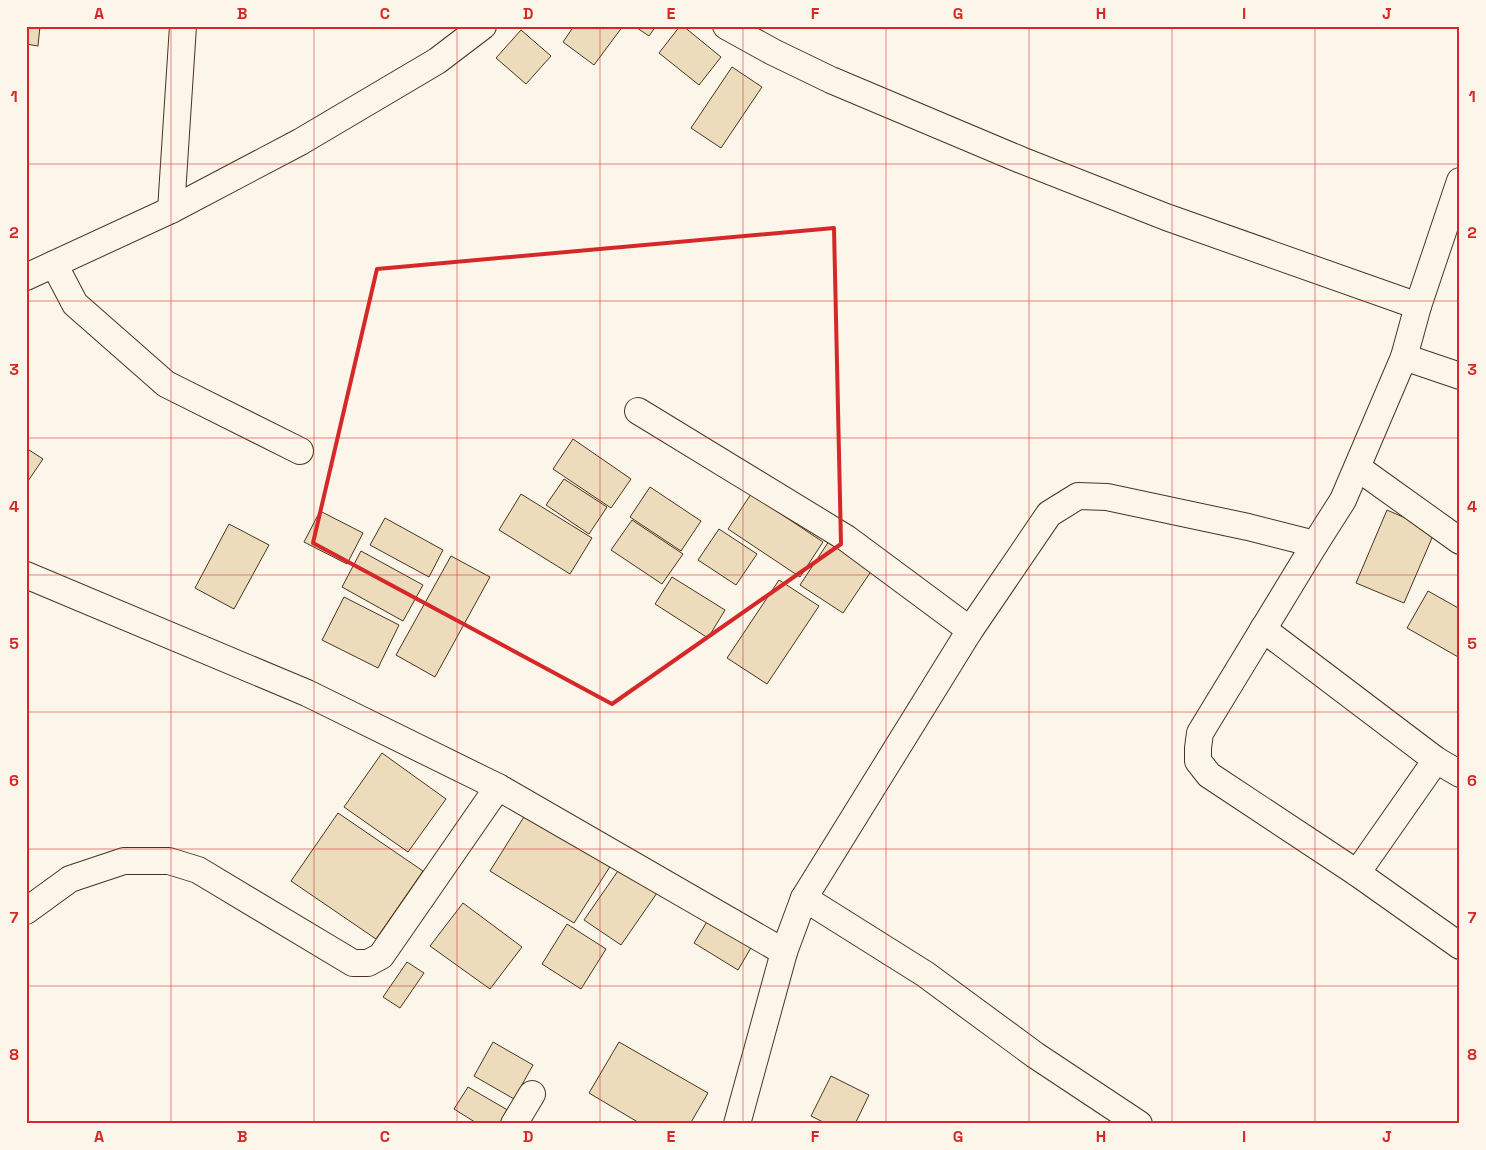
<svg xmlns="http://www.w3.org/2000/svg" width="1486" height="1150" font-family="'Space Grotesk',sans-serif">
	<rect width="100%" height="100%" fill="#fbf6e9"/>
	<g fill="#ecdcbc" stroke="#4a3520">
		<polygon points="26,26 40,26 38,46 26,44"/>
		<polygon points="574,26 623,26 594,65 563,42"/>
		<polygon points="634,26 656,26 649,36"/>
		<polygon points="680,26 683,26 721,57 699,85 659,53"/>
		<polygon points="521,30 551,56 526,84 496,58"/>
		<polygon points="732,67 762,87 721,148 691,128"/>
		<polygon points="573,439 631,479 611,508 553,469"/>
		<polygon points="26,448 43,459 26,484"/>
		<polygon points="564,479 607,507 589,534 546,505"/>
		<polygon points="650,487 701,521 681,551 630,517"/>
		<polygon points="521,494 592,538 570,574 499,530"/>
		<polygon points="751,494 823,542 800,577 728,529"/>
		<polygon points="1387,510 1435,531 1404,603 1356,583"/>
		<polygon points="320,511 363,533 347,564 304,542"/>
		<polygon points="385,518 443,550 429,577 370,545"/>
		<polygon points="632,520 683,554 662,584 611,550"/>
		<polygon points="229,524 269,545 234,609 195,588"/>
		<polygon points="719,529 757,554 736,585 698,560"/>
		<polygon points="831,538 874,567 843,613 800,585"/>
		<polygon points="361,551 423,585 403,621 342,587"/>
		<polygon points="451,556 490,577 435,677 396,655"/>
		<polygon points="672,577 725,610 708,638 655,604"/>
		<polygon points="779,580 819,606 767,684 727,658"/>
		<polygon points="1428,591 1460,609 1460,658 1407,628"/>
		<polygon points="344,597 399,625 378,668 322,640"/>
		<polygon points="382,753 446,799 408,852 344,807"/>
		<polygon points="527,812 611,865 574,923 490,871"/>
		<polygon points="338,813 423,871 376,939 291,881"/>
		<polygon points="620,868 657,893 621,945 584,920"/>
		<polygon points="463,903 522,947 490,989 430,946"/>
		<polygon points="708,920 752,946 738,970 694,943"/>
		<polygon points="567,924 606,949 581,989 542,964"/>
		<polygon points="407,962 424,973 400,1008 383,997"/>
		<polygon points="493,1042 533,1065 514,1099 474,1076"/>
		<polygon points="619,1042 708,1093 690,1124 641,1124 589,1093"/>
		<polygon points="831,1076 869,1095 855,1124 827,1124 811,1116"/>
		<polygon points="468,1087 511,1112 504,1124 478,1124 454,1109"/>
	</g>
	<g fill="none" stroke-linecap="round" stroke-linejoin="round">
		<g stroke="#4a3520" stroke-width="28">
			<g id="minor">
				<polyline points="726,26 773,52 831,80 1021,160 1166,217 1418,306"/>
				<polyline points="171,210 183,26"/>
				<polyline points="54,264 75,304 166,384 300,451"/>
				<polyline points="26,277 171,210 300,142 437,61 483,26"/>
				<polyline points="1404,357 1460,376"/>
				<polyline points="638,411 846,538 970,630"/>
				<polyline points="1358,468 1460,541"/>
				<polyline points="1315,544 1200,733 1198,748 1198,761 1209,775 1357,873 1460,946"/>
				<polyline points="26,575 307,693 498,787 784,952"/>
				<polyline points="1263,629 1436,760 1460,774"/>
				<polyline points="1357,873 1436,760"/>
				<polyline points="804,898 925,974 1035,1055 1139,1124"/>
				<polyline points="26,911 70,879 124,861 169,861 198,870 353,963 368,963 381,956 498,787"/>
				<polyline points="514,1124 532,1094"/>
				<polyline points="737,1124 784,952 804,898 970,630 1049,514 1078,496 1107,497 1248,527 1315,544 1343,500 1404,357 1418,306 1460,181"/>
			</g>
		</g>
		<use href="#minor" stroke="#fbf6e9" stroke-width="26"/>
	</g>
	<path fill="none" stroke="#d62828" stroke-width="4" stroke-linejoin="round" d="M834,228L841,544L612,704L313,543L377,269Z"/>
	<path fill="none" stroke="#d62828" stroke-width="1" stroke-opacity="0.55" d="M171,26V1124M314,26V1124M457,26V1124M600,26V1124M743,26V1124M886,26V1124M1029,26V1124M1172,26V1124M1315,26V1124M26,164H1460M26,301H1460M26,438H1460M26,575H1460M26,712H1460M26,849H1460M26,986H1460"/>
	<rect width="1486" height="1150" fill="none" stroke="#fbf6e9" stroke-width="55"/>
	<rect x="28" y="28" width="1430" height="1094" fill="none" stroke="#d62828" stroke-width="2"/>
	<g font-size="16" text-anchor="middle" font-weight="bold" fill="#d62828">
		<text x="99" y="19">A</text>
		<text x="242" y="19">B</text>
		<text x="385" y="19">C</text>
		<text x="528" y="19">D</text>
		<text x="671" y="19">E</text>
		<text x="815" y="19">F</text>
		<text x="958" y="19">G</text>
		<text x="1101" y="19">H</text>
		<text x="1244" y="19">I</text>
		<text x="1387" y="19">J</text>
		<text x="14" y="102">1</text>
		<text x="1472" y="102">1</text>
		<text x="14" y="238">2</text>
		<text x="1472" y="238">2</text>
		<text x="14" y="375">3</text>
		<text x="1472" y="375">3</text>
		<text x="14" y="512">4</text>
		<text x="1472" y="512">4</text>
		<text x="14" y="649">5</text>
		<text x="1472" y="649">5</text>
		<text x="14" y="786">6</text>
		<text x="1472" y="786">6</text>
		<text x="14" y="923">7</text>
		<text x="1472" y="923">7</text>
		<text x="14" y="1060">8</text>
		<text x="1472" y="1060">8</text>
		<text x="99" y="1142">A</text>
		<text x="242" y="1142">B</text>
		<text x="385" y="1142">C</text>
		<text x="528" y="1142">D</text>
		<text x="671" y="1142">E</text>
		<text x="815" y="1142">F</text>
		<text x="958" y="1142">G</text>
		<text x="1101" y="1142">H</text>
		<text x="1244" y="1142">I</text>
		<text x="1387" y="1142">J</text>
	</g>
</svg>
